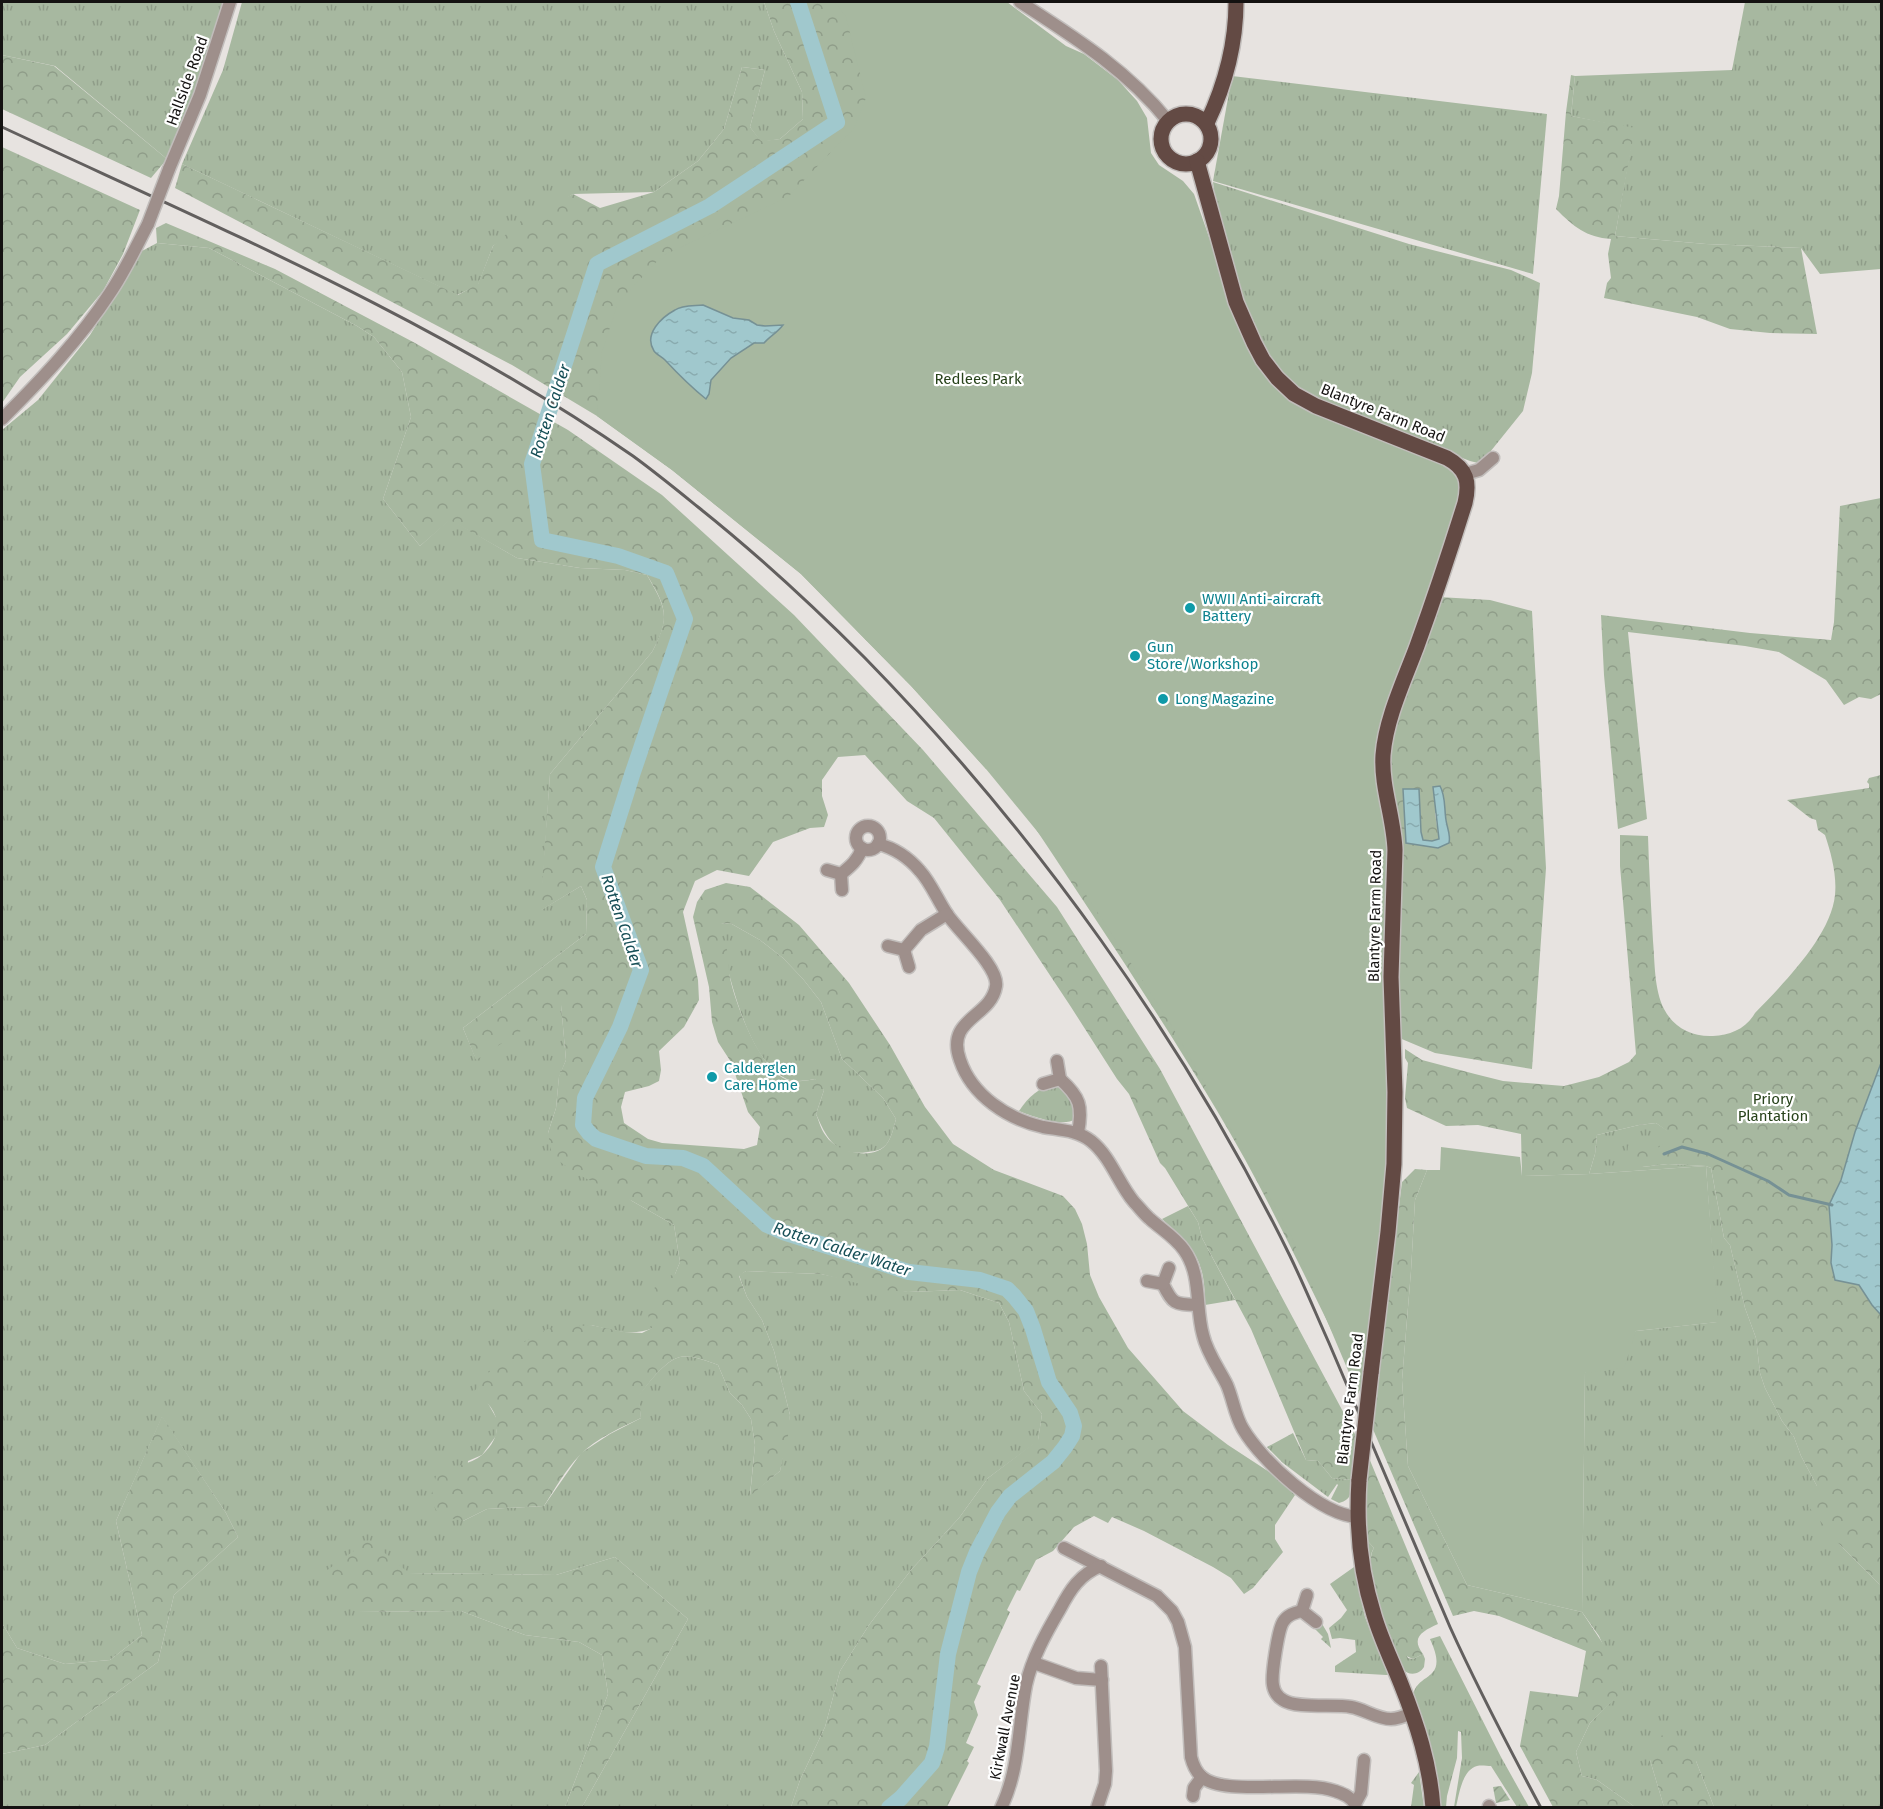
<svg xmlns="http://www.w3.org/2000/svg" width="1883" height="1809" font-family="'Fira Sans',sans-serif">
	<defs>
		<pattern id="grass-tufts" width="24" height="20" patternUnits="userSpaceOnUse" patternTransform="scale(1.5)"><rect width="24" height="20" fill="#a7b8a0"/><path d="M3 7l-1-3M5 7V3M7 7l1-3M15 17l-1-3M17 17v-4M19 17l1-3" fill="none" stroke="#8f9d89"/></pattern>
		<pattern id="forest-crowns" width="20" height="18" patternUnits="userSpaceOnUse" patternTransform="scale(1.5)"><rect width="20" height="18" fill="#a7b8a0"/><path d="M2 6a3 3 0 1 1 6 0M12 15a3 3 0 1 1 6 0" fill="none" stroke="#8f9d89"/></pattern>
		<pattern id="garden-furrows" width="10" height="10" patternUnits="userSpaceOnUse" patternTransform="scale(1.5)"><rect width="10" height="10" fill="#a7b8a0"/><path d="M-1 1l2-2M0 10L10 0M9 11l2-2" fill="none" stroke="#8f9d89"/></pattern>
		<pattern id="water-ripples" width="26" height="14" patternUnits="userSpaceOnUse" patternTransform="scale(1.5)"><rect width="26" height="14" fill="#a0c8cd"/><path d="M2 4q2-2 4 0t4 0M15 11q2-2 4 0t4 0" fill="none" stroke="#89abaf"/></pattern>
	</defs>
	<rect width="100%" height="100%" fill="#e7e3e0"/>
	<g fill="url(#grass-tufts)">
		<polygon points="2,2 224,2 205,65 167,159 55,66 2,55"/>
		<polygon points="242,2 764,2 774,31 802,92 803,119 780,139 761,142 750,127 765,70 742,67 724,129 698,161 654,192 573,194 493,246 478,285 457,295 182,164 223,70"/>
		<polygon points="1745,2 1881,2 1881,269 1820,274 1801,248 1706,244 1615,236 1634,129 1571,116 1575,76 1732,70"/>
		<polygon points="1232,76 1547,114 1533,274 1213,181"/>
		<path d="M1213,182L1409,244L1511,270L1540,283L1532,373L1523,411L1482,462L1478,463L1470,461C1433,447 1397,432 1360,418C1338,409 1312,402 1294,386C1243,339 1229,256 1214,191Z"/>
		<path d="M157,243L209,248L357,326L374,337L402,372L411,417L383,499L420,546L450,519L517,558L580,568L625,570L647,575C666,608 671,617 652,652L550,774L541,910L581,886L587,900L586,934L463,1028L476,1059L561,1004L566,1060L559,1077L556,1108L548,1133L632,1201L674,1225L680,1262L653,1328C632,1337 612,1330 591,1325L485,1398L498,1421L496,1436L482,1455L468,1461L463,1521L487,1509L544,1506L581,1453L610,1434L641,1418L638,1396C648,1384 664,1361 680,1357C692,1355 707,1361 718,1365L730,1393L742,1405L751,1419L755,1445L750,1495L780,1471L790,1415L774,1351L762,1320L747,1297L739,1275L746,1271L821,1274L908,1292L960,1290L999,1303L1009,1322L1024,1391L1042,1414L1038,1441L988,1478L959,1518L911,1570L869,1625L840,1671L825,1727L800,1780L791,1807H582L688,1619L615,1557L556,1575L409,1573L358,1612L461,1611L525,1635L579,1642L602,1655L608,1694L565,1807H2V1754L45,1745L158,1662L174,1595L238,1537L226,1513L162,1417L116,1521L142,1635L110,1660L65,1664L17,1648L2,1623V430L38,400L90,335L142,251Z"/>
		<path d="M730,923L760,940L783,958L803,979L821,1002L842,1059L883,1098L896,1119C894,1126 892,1136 888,1142C883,1150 876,1151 868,1152C836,1157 827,1139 816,1114L824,1090L815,1079C804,1081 793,1083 783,1077C746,1056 729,973 719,934L720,924Z"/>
		<path d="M1056,1084C1071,1093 1073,1104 1075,1119C1064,1128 1031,1116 1019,1111C1029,1096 1038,1088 1056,1084Z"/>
		<polygon points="1656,1123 1668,1131 1667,1141 1642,1167 1668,1164 1706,1166 1711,1168 1724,1238 1730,1245 1745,1308 1756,1338 1760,1373 1765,1388 1782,1421 1794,1437 1801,1456 1817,1486 1840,1545 1881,1586 1881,1807 1714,1807 1696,1761 1650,1760 1664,1807 1635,1807 1597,1780 1582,1776 1576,1752 1590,1723 1623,1690 1599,1636 1582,1612 1585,1373 1636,1331 1717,1322 1706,1166 1589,1174 1595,1154 1597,1135 1639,1125"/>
		<path d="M1188,1206L1198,1222L1202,1238L1235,1300L1205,1305C1205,1260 1195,1248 1162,1219Z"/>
		<path d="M1293,1433L1306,1460L1318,1461L1332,1478L1351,1480C1350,1493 1353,1499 1339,1503L1331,1499L1338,1485L1337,1484L1328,1497L1283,1463L1267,1447Z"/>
		<path d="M1364,1537L1374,1548C1359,1568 1398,1637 1408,1658L1413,1659L1423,1654L1425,1659L1424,1667C1419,1675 1409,1676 1402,1669L1376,1605Z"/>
		<polygon points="1354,1567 1365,1617 1388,1675 1386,1675 1335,1672 1335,1666 1356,1652 1355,1640 1340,1638 1332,1639 1329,1628 1341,1618 1347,1610 1330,1584"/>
		<polygon points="1321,1622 1328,1634 1331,1648 1321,1639 1323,1637 1315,1629"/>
		<path d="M1440,1636L1501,1757L1529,1807H1517L1491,1766C1487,1766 1481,1765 1477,1766C1462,1770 1459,1795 1456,1807H1454L1462,1758L1461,1732L1458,1731L1457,1758L1447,1796L1446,1807H1438L1413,1695C1418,1671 1450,1682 1430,1639Z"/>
		<polygon points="1419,1772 1424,1807 1411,1807 1414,1785 1411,1783"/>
	</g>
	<g fill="url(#forest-crowns)" fill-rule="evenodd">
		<path d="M764,2H871L877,292L1358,1384C1312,1292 1269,1197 1216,1109C1147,994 1072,884 998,772L986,769L912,687L801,574L672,470L597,416L512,365L175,188L182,164L458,295L478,284L493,246L522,220L573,194L600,208L654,192L698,161L724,129L742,67L765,70L750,127L761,141L780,139L803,119L802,92L774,31Z"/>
		<polygon points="2,55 54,66 167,159 151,178 2,109"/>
		<path d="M1571,75L1575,76L1571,116L1635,128L1615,236L1706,244L1801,248L1817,334L1770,333L1730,329L1697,317L1604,298L1607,283L1611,278L1608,254L1611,239C1586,237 1574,227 1556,209L1559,196L1566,112Z"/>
		<polygon points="2,147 140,210 123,254 103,291 67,334 20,377 2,403"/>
		<path d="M166,223L275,269L415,343L568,430L662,495L794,615L923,750L1057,907L1160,1069L1356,1436L1351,1480L1332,1478L1318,1461L1306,1460L1251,1329L1202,1238L1198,1222L1165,1168L1160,1163L1129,1094L1117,1079L1071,1007L1000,900L934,818L907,801L865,755L838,757L822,780V796L828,815L824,827L810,828L773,842L749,876L717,870L695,881L683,912L698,980L699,1000L684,1027L659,1051L661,1070L659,1081L649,1086L625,1092L621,1107L624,1123L648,1139L662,1143L744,1149L757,1145L760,1127L748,1112L731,1062L718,1042L712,1022L709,987L693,917L697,902L705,890L726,883L750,887L799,925L849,983L890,1045L925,1107L953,1144L994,1170L1063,1196L1075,1209L1082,1224L1087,1244L1090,1275L1099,1297L1128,1348L1183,1411L1228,1445L1274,1475L1295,1495L1275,1525V1539L1283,1552L1253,1588L1244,1594L1231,1578L1213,1567L1144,1531L1112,1517L1108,1523L1094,1516L1074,1527L1053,1551L1036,1560L1020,1591L1017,1590L1007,1610L1010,1612L977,1684L981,1686L974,1702L978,1715L966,1743L974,1747L967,1761L969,1763L947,1807H791L800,1780L825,1727L840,1671L869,1625L911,1570L959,1518L988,1478L1038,1440L1042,1414L1024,1391L1009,1322L999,1303L960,1290L908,1292L884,1290L821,1274L746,1271L739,1276L747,1297L762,1320L774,1351L790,1415L788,1436L780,1471L750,1496L755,1445L751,1419L742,1405L730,1393L718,1365C707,1361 692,1355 680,1357C664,1361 648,1384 639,1396L641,1418C621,1428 596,1438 580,1455C565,1470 555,1489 544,1506L487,1509L463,1521L440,1516L430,1500L437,1472C450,1468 471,1464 482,1455C506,1434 500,1406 473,1393L504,1353L548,1329L591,1325L624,1332L642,1333L652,1328L645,1305L659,1280L675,1274L680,1262L674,1225L632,1201L577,1174L552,1156L548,1133L556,1108L559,1076L566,1060L561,1005L476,1060L463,1028L586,934L587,900L581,886L540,911L550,774L652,652C670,617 667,608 647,575L625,570L580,568L517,558L450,520L420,546L383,499L411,417L402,372L374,337L357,326L209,248L157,243L156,228ZM730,923L760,940L783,958L803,979L821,1002L842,1059L883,1098L896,1119C894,1126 892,1136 888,1142C876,1162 837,1153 826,1136C821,1130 819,1121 816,1114L824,1090L820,1082L815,1079C805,1081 793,1083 783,1078C758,1064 736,1005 730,978C728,969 729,959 727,950C724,939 719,937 721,924Z"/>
		<polygon points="1881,498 1881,694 1871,699 1859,697 1844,705 1826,680 1779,652 1745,646 1628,632 1647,819 1618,829 1604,675 1601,615 1750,633 1831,640 1834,622 1840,506"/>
		<path d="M1439,597L1490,600L1532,611L1546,868L1532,1069L1435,1053L1397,1037L1389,775L1392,729ZM1403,789H1419L1421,832L1423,840L1432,841L1439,839L1435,813L1445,815L1450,839L1438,848L1406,843Z"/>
		<path d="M1881,775V1063L1841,1180L1829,1205L1832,1245L1831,1263L1835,1280L1859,1285L1872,1305L1881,1315V1586L1840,1545L1808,1506L1817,1486L1801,1456L1794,1437L1782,1421L1765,1388L1760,1373L1756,1338L1745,1308L1730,1245L1724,1238L1711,1168L1706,1166L1668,1164L1642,1167L1634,1165L1627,1155L1628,1146L1638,1141L1658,1148L1666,1141L1667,1131L1656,1123L1639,1125L1597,1135L1595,1154L1589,1174L1522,1176L1521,1134L1478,1125L1446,1126L1407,1108L1405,1098L1408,1063L1405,1058V1049L1422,1060L1475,1074L1503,1081L1564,1086L1599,1077L1629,1062L1636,1054L1620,866V835L1648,836C1649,871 1651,906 1653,941C1655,963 1654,989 1664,1009C1674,1028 1692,1037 1713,1036C1730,1035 1746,1029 1755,1013C1783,984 1831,936 1835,895C1837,875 1831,853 1825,835L1818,830L1816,820L1810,818L1787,800L1869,788V784L1867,782L1869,778Z"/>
		<polygon points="1415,1169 1427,1170 1415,1200 1411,1271 1402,1380 1408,1466 1467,1585 1582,1612 1621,1671 1623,1691 1590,1723 1576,1752 1582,1776 1597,1780 1635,1807 1553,1807 1520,1746 1530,1691 1578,1697 1586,1651 1499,1616 1474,1611 1453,1616 1372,1427 1402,1182"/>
		<polygon points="162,1416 226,1513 238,1537 174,1595 158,1662 45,1745 2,1754 2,1623 17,1648 65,1664 110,1660 142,1635 116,1521"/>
		<path d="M1369,1458L1438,1624C1423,1631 1410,1637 1423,1654L1413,1659L1404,1655C1392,1637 1361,1566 1374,1548L1364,1537L1365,1497Z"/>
		<polygon points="369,1540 409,1573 556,1575 615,1557 688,1619 582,1807 565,1807 608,1694 602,1655 579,1642 525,1635 461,1611 358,1612 319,1576"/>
		<polygon points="1662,1735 1671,1736 1696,1761 1714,1807 1664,1807 1650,1760"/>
	</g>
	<g fill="#a7b8a0">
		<polygon points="835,2 1007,2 1066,46 1084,54 1118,80 1137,101 1147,118 1151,153 1159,165 1183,181 1194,194 1225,283 1273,384 1287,399 1447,465 1458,477 1461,493 1386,718 1388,825 1389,1059 1386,1192 1365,1380 1358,1394 1289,1231 1169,1021 1073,875 986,769 912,687 801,574 672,470 597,416 602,352 618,303 662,256 788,197 854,128 866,98 846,17"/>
		<polygon points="1441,1147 1520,1157 1522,1176 1589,1174 1706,1166 1718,1322 1636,1331 1624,1368 1585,1373 1582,1612 1467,1585 1408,1466 1402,1380 1411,1271 1415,1200 1427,1170 1440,1170"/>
	</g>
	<polygon fill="url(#garden-furrows)" points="1501,1786 1510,1800 1496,1803 1493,1787"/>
	<g fill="url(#water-ripples)" stroke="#769195" stroke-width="1.5">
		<path d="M703,305L733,318L749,320L757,325L765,326L783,325C777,333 770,336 764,343H754L731,358L711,380L709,394L706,399C691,387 678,374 665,360C662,357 656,354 654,351C643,334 662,317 675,310C682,305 694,306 703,305Z"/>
		<path d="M1440,786C1446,797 1444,808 1446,820C1447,828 1451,835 1449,843L1438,848L1406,843L1403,789H1419L1421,832L1423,840L1432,841L1439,839L1433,787Z"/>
		<polygon points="1881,1063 1881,1315 1872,1305 1859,1285 1835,1280 1831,1263 1832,1245 1829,1205 1841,1180 1855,1132"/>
	</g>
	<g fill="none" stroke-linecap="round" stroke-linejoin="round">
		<polyline stroke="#769195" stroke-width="3" points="1664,1154 1682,1147 1708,1154 1768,1181 1789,1195 1832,1205"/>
		<polyline stroke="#a0c8cd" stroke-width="16" points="798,2 837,122 710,206 597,264 532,464 542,540 618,556 666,573 685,619 632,775 603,867 641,970 620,1027 585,1098 583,1125 589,1133 596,1139 646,1156 683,1158 703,1166 767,1225 783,1232 909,1272 980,1280 1007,1289 1014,1296 1026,1311 1033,1329 1049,1382 1070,1413 1074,1426 1072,1436 1065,1447 1053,1462 1010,1496 998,1512 977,1552 969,1572 948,1654 937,1747 932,1763 901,1798 889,1808"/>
		<g stroke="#c1bdbb" stroke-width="15">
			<g id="minor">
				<path d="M1020,2C1074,37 1127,70 1168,121"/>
				<polyline points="169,169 200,95 230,2"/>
				<path d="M2,419C41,380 80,339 110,293C125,271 136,247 148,224"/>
				<polyline points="1465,474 1479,470 1493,458"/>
				<circle cx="868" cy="838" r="12"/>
				<path d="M878,844C894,848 909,858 920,871C931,883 938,901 947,914C958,931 999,967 996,986C991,1018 945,1018 960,1060C972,1096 1008,1119 1043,1127C1060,1130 1077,1130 1091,1141C1111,1157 1118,1183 1134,1202C1139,1207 1144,1214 1150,1219C1161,1229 1175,1237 1184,1250C1202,1275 1195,1307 1203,1335C1207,1353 1219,1369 1227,1385C1233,1399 1235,1416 1243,1429C1262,1461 1320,1515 1358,1517"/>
				<path d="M827,870L841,874C851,866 858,860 862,848"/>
				<polyline points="841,874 842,890"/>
				<polyline points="888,946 904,950 909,967"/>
				<polyline points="904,950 921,930 947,914"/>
				<path d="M1060,1079C1080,1097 1083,1106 1078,1133"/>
				<polyline points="1043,1084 1060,1079 1057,1061"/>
				<path d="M1169,1268L1163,1284C1173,1305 1175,1304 1198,1305"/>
				<polyline points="1147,1281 1163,1284"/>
				<path d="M1064,1548L1157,1596L1172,1611L1178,1622L1185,1647L1191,1757C1193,1765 1196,1772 1202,1777C1225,1797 1302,1779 1335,1791C1343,1794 1350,1796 1355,1804"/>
				<polyline points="1307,1595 1302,1611 1316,1622"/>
				<path d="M1302,1611C1294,1613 1287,1615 1283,1622C1278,1630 1271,1676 1273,1685C1274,1692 1278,1697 1283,1700C1296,1709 1334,1704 1351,1707C1364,1709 1377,1719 1391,1719C1398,1719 1405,1716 1412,1713"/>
				<polyline points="1034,1663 1076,1678 1102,1680"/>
				<polyline points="1193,1796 1194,1788 1202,1777"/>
				<polyline points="1489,1806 1490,1808"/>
				<path d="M1001,1808C1020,1769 1018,1726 1026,1685C1032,1658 1046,1633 1060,1609C1070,1590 1080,1574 1101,1566"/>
				<polyline points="1097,1808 1105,1784 1106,1771 1101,1666"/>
				<polyline points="1356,1808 1355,1804 1361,1793 1364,1760"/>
			</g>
		</g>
		<g stroke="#c1bdbb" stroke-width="18">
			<g id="major">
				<circle cx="1186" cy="139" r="25"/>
				<path d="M1207,123C1225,85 1236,44 1236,2"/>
				<path d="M1197,161L1236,302L1254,343L1263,360L1277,378L1294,394L1316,406L1447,458C1467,469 1470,482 1465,503C1450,551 1434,599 1417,646C1404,681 1386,718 1383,755C1381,787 1394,818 1395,850L1391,977L1395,1092L1394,1164L1388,1232L1371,1373"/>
				<path d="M1359,1480C1356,1526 1360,1571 1374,1615C1381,1639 1392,1661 1401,1684C1417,1724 1430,1764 1433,1808"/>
			</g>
		</g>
		<use href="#minor" stroke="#9e8f8b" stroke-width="12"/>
		<use href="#major" stroke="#634a44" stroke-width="15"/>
		<path stroke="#625f5e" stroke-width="3" d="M2,127C216,227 437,320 633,456C655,472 677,490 698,507C757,554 812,605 865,658C1035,832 1183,1038 1290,1256C1304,1285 1316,1314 1329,1343C1370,1437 1409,1533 1450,1627C1478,1689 1509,1748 1541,1808"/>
		<g stroke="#c1bdbb" stroke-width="15" stroke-linecap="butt">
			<polyline id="minor-bridge" points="148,224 169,169"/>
		</g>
		<g stroke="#c1bdbb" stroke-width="18" stroke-linecap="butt">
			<polyline id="major-bridge" points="1359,1480 1371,1373"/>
		</g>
		<use href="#minor-bridge" stroke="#9e8f8b" stroke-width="12"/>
		<use href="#major-bridge" stroke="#634a44" stroke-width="15"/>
	</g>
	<g fill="#0f9aa8" stroke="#fff" stroke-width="2">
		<circle cx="1190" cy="608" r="6"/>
		<circle cx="1135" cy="656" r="6"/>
		<circle cx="1163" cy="699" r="6"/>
		<circle cx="712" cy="1077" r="6"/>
	</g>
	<g text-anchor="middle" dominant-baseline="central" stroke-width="4.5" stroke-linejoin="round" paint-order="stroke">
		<g font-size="15" fill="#141211" stroke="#fff">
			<text transform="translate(187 81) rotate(-70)">Hallside Road</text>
			<text transform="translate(1383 413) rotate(22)">Blantyre Farm Road</text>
			<text transform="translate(1375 916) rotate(-89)">Blantyre Farm Road</text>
			<text transform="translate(1350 1399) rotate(-83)">Blantyre Farm Road</text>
			<text transform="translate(1005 1727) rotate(-79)">Kirkwall Avenue</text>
		</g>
		<g font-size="15" fill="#28431b" stroke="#fff">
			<text x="978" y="379">Redlees Park</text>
			<text x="1773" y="1099">Priory<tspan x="1773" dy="17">Plantation</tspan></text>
		</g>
		<g font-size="15" fill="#0d838f" stroke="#fff" text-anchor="start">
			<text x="1202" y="599">WWII Anti-aircraft<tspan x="1202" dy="17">Battery</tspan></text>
			<text x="1147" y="647">Gun<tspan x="1147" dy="17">Store/Workshop</tspan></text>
			<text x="1175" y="699">Long Magazine</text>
			<text x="724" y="1068">Calderglen<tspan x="724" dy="17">Care Home</tspan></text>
		</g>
		<g font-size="16" font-style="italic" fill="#174f57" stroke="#fff">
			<text transform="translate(550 411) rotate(-72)">Rotten Calder</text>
			<text transform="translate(622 921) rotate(71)">Rotten Calder</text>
			<text transform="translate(842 1249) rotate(18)">Rotten Calder Water</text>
		</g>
	</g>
	<rect width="1883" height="1809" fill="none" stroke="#141211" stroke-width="6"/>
</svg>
